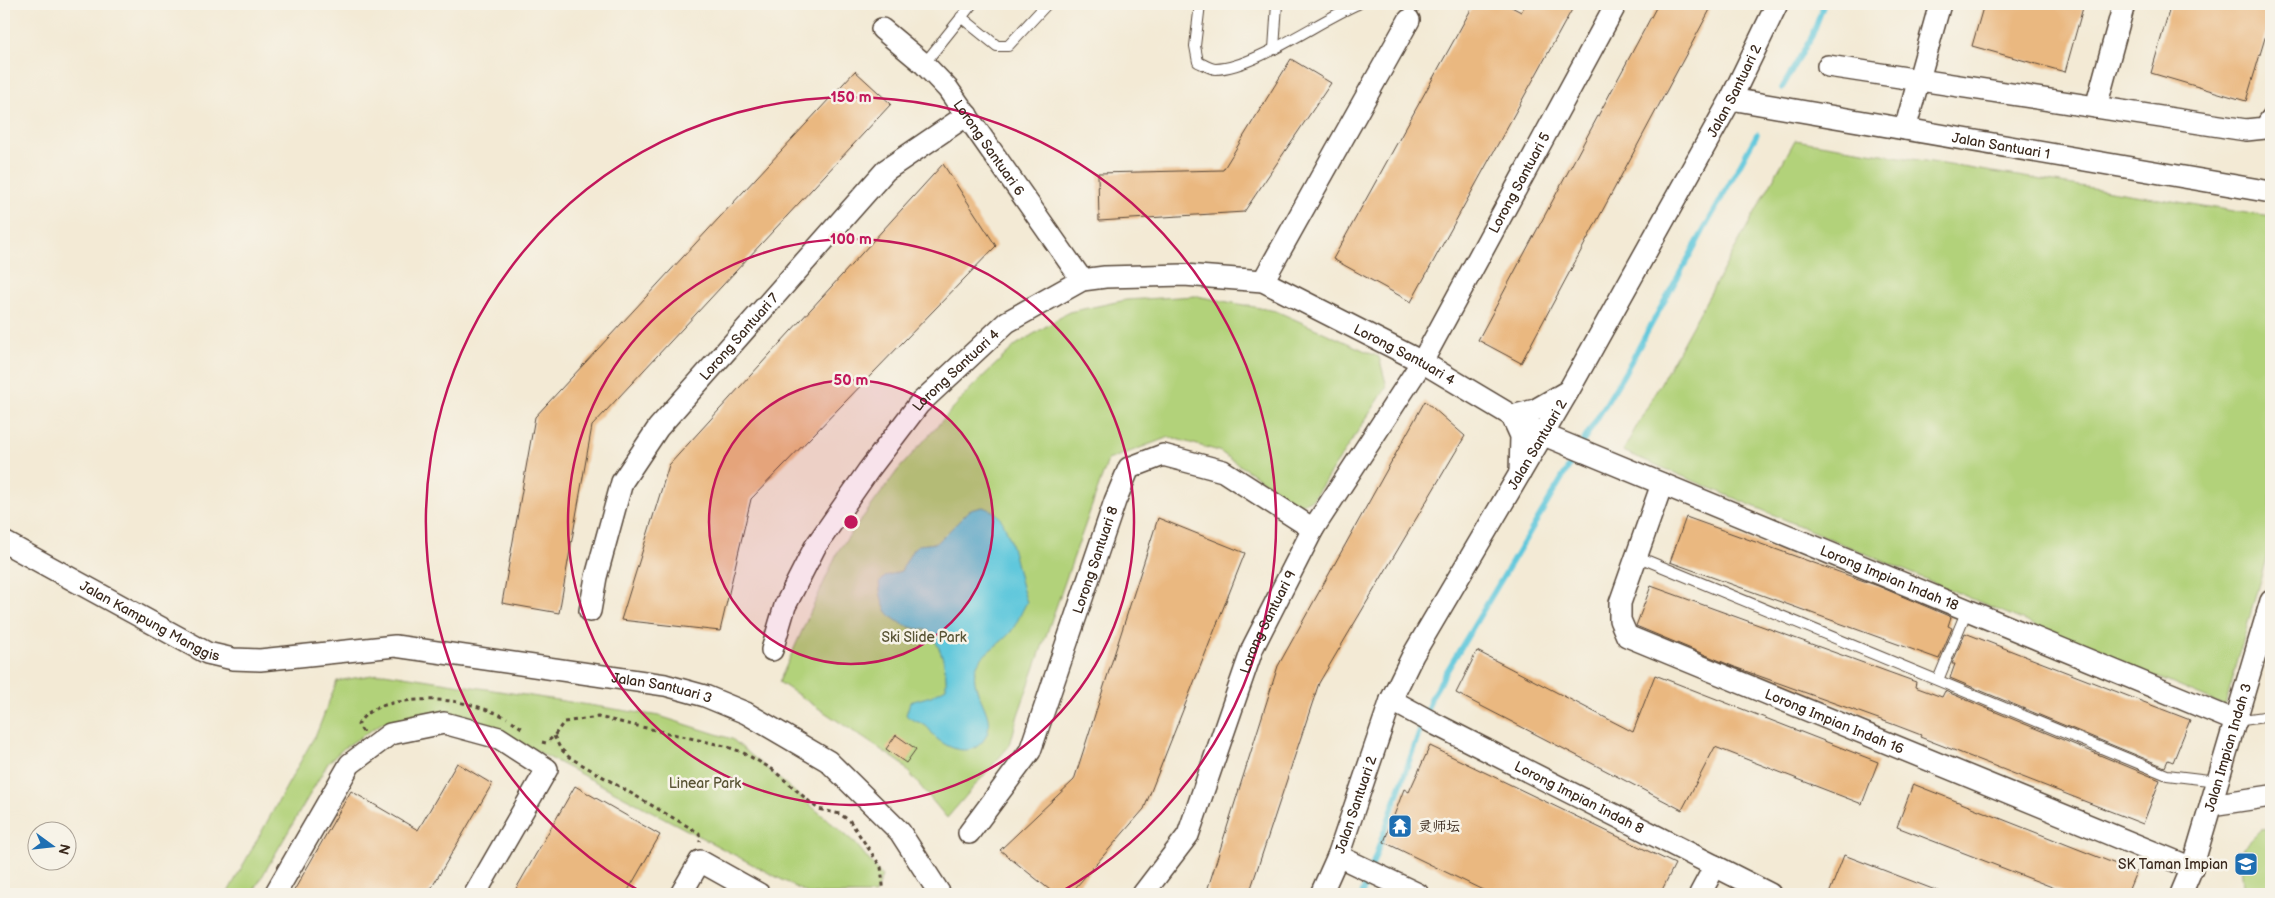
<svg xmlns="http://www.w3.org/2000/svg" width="2275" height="898" font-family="'Balsamiq Sans','LXGW WenKai TC',sans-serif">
	<rect width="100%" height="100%" fill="#f7f3e8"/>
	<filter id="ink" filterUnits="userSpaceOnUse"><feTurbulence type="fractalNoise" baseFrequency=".02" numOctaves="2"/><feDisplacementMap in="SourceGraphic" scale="10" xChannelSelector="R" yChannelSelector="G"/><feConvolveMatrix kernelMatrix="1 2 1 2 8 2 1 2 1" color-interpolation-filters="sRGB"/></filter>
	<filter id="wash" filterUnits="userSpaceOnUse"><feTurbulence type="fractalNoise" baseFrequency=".0096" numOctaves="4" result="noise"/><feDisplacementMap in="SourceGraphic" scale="20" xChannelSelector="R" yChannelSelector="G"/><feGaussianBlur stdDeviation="1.12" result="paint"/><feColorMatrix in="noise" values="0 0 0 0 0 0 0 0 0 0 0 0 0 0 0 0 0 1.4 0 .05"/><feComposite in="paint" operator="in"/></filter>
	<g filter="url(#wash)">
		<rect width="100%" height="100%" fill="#f3ead5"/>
		<g fill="#b2d27a" stroke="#767e4c">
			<polygon points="1795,140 2271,217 2271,540 2225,706 1623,451"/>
			<polygon points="1196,296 1276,311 1379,357 1387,387 1313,499 1298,505 1219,451 1169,437 1108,460 1018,715 1010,745 947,818 901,763 779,682 838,551 898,470 973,386 1016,345 1069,312 1126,300"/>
			<polygon points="384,673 659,716 732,739 855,843 882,876 875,894 809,894 468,715 382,723 344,748 328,763 252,894 227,894 318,730 337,681"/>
			<polygon points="2271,829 2271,894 2240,894 2243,886 2240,851 2261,830"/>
		</g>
		<path fill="#60c8dc" stroke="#4e797d" d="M983,507C987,509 994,511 997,514C1013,531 1017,578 1027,602C1021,612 1016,627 1008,635C997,647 982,652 976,668C967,692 1002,717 983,741C970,757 949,749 936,738C932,734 930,729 926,726C919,721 913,722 906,715L910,702L931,696L946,688C947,667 942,649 929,631C923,629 916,629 910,627C886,618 882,608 879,583L886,576L901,571L913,549L918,545L937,543L970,510Z"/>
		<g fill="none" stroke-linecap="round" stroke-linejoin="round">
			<g stroke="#60c8dc" stroke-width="5.5">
				<polyline points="1782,88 1812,36 1824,4"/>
				<polyline points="1581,445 1624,374 1757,134"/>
				<polyline points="1426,713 1432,696 1577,453"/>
				<polyline points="1372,866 1423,722"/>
				<polyline points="1362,894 1369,875"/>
			</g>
		</g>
		<g id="blocks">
			<g fill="#eab880">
				<polygon points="1474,4 1506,4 1521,12 1526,4 1575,4 1411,302 1333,259"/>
				<polygon points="1658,4 1713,4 1521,363 1478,340"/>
				<polygon points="1984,4 2084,4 2065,72 1972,46"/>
				<polygon points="2171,4 2271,4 2271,18 2246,101 2151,73"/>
				<polygon points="1291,59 1331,83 1244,212 1099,221 1098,173 1223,170"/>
				<polygon points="855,71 891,104 592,426 559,613 502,603 535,417"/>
				<polygon points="943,164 996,246 751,499 720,631 621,620 669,465"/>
				<polygon points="1425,401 1465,436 1319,683 1249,894 1206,894 1278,666"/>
				<polygon points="1686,517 1878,586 1951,617 1948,626 1952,628 1939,659 1670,562"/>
				<polygon points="1158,518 1245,553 1144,809 1070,894 1055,894 1000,850 1074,780"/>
				<polygon points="1651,586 1916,682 1915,687 1942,697 1945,691 2160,780 2143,824 1920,737 1921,735 1895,725 1737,668 1636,626"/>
				<polygon points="1965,633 2190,720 2173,762 2168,760 2165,767 1950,678 1955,664 1952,664"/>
				<polygon points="1477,651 1633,732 1655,675 1878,762 1862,804 1715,747 1682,810 1456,693"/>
				<polygon points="896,735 916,749 906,763 886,749"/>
				<polygon points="1430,746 1675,864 1660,894 1491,894 1384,842 1404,789 1409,792"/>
				<polygon points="457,763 492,784 428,894 292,894 351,791 418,830"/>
				<polygon points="1913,784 2136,872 2127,894 2070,894 1897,827"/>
				<polygon points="575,786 660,835 626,894 513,894"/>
				<polygon points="1844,855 1943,893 1942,894 1829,894"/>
			</g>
		</g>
	</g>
	<g filter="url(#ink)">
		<use href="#blocks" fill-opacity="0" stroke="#574739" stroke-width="1"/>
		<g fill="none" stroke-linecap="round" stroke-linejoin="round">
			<g stroke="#574739" stroke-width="12">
				<g id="lane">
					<path d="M1200,4L1195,46L1198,62C1203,64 1210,69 1216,69C1254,68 1320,20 1358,4"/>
					<polyline points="961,17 997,46 1008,46 1047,4"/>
					<polyline points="1274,49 1277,4"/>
					<polyline points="924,64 972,4"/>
					<polyline points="1636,556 2167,775 2217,781"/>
					<polyline points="1938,680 1967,610"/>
					<polyline points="2236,721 2271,716"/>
				</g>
			</g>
			<g stroke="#574739" stroke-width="24">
				<g id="street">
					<path id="s1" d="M882,29L924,64L948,89L1082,280"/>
					<polyline points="1828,66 2246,130 2265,128 2271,119"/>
					<path id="s2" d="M1731,99L2271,192"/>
					<polyline points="2096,107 2124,4"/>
					<polyline points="1905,129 1940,4"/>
					<polyline points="1263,281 1409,20"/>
					<polyline points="1520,473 1521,436 1512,416 1535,410 1568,391"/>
					<path id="s3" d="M1662,484L1620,603V620L1627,636L2192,868"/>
					<path id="s4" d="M4,542L207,653L233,659L260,660L395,646L665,685L705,696L746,713L828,761L900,832L940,894"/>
					<path id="s5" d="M590,611L596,577L622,482L658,428L886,170L967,115"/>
					<path id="s6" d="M772,650L785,606L815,547L868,471L919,404L1007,322L1082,280L1105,277L1184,275L1263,281L1422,362L1544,435L2236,721"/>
					<path id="s7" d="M1391,700L1437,725L1770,894"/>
					<polyline points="2211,805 2271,796"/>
					<path id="s8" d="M969,833L1030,751L1115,501L1129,468L1163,455L1223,471L1313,529"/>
					<polyline points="1338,856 1418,894"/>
					<polyline points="275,894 350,764 390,734 444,723 499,738 547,769 475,894"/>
					<polyline points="681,894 700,861 759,894"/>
					<path id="s9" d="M1143,894L1188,835L1253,647L1313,529L1422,362L1616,4"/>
					<path id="s10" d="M1321,894L1338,856L1391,700L1413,655L1569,390L1731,99L1777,4"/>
					<polyline points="1700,894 1715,866"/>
					<path id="s11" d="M2181,894L2192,868L2271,601"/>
				</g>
			</g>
			<g stroke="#574739" stroke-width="3" stroke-dasharray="4 4" stroke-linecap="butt">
				<polyline points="512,721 523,729"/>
				<path d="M363,732L358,725C370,698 425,698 451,701C468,703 491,710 507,718"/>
				<polyline points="554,736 560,748 569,757 699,833 700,842"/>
				<polyline points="542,742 546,743 554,736 564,722 598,717 725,746 742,752 772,769 818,809 840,814 850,821 881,867 884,894"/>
			</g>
			<use href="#lane" stroke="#fff" stroke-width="10"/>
			<use href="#street" stroke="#fff" stroke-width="21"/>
		</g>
	</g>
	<circle cx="851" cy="522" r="142" fill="#c2185b" fill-opacity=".12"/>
	<g fill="none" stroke="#c2185b" stroke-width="2.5">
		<circle cx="851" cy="522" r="142"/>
		<circle cx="851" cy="522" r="283"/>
		<path d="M645 894A425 425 0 1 1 1057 894"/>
	</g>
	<defs>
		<g id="temple-square" transform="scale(1.25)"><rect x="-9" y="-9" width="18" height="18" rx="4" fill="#1f6fb2" stroke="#f7f3e8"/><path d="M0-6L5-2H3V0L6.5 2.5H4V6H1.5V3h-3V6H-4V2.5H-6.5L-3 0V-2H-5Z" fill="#fff"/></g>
		<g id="school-square" transform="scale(1.25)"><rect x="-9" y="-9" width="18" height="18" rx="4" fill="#1f6fb2" stroke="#f7f3e8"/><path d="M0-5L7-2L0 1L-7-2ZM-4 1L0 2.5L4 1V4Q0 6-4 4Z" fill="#fff"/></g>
	</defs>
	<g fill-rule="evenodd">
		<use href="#temple-square" x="1400" y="826"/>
		<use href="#school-square" x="2246" y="864"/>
	</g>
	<g text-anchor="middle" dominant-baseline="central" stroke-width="5" stroke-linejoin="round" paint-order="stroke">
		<g font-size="14" fill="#3b2a1e" stroke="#f7f3e8">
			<text stroke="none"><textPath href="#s10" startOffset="906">Jalan Santuari 2</textPath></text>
			<text stroke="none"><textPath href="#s2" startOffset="274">Jalan Santuari 1</textPath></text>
			<text stroke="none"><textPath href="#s1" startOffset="161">Lorong Santuari 6</textPath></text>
			<text stroke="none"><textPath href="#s9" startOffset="809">Lorong Santuari 5</textPath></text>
			<text stroke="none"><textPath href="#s5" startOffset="320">Lorong Santuari 7</textPath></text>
			<text stroke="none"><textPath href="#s6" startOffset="836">Lorong Santuari 4</textPath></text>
			<text stroke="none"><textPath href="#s6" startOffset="339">Lorong Santuari 4</textPath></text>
			<text stroke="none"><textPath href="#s10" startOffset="501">Jalan Santuari 2</textPath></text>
			<text stroke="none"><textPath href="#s8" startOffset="304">Lorong Santuari 8</textPath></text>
			<text stroke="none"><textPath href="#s6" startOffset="1371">Lorong Impian Indah 18</textPath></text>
			<text stroke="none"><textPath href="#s4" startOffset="166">Jalan Kampung Manggis</textPath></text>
			<text stroke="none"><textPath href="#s9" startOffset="302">Lorong Santuari 9</textPath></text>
			<text stroke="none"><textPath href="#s4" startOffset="691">Jalan Santuari 3</textPath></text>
			<text stroke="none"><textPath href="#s3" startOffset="385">Lorong Impian Indah 16</textPath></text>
			<text stroke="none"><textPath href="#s11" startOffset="154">Jalan Impian Indah 3</textPath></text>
			<text stroke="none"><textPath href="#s7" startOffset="212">Lorong Impian Indah 8</textPath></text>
			<text stroke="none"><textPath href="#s10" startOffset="96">Jalan Santuari 2</textPath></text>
		</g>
		<g font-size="14" fill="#595435" stroke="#f7f3e8">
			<text x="924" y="637">Ski Slide Park</text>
			<text x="705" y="783">Linear Park</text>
		</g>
		<g font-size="14" fill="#3b2a1e" stroke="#f7f3e8" text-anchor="start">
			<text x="1418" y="826">灵师坛</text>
			<text x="2228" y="864" text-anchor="end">SK Taman Impian</text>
		</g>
	</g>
	<circle cx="851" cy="522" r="8" fill="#c2185b" stroke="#f7f3e8" stroke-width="2.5"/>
	<g font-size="15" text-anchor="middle" font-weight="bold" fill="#c2185b" stroke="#f7f3e8" stroke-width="5" stroke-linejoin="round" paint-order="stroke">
		<text x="851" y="102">150 m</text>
		<text x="851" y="244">100 m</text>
		<text x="851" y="385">50 m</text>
	</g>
	<rect width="2275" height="898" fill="none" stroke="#f7f3e8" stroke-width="20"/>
	<g transform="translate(52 846) rotate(105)"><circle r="24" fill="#f7f3e8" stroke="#aca397"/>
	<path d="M0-4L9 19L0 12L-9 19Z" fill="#1f6fb2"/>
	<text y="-8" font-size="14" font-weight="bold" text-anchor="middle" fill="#3b2a1e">N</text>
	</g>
</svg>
